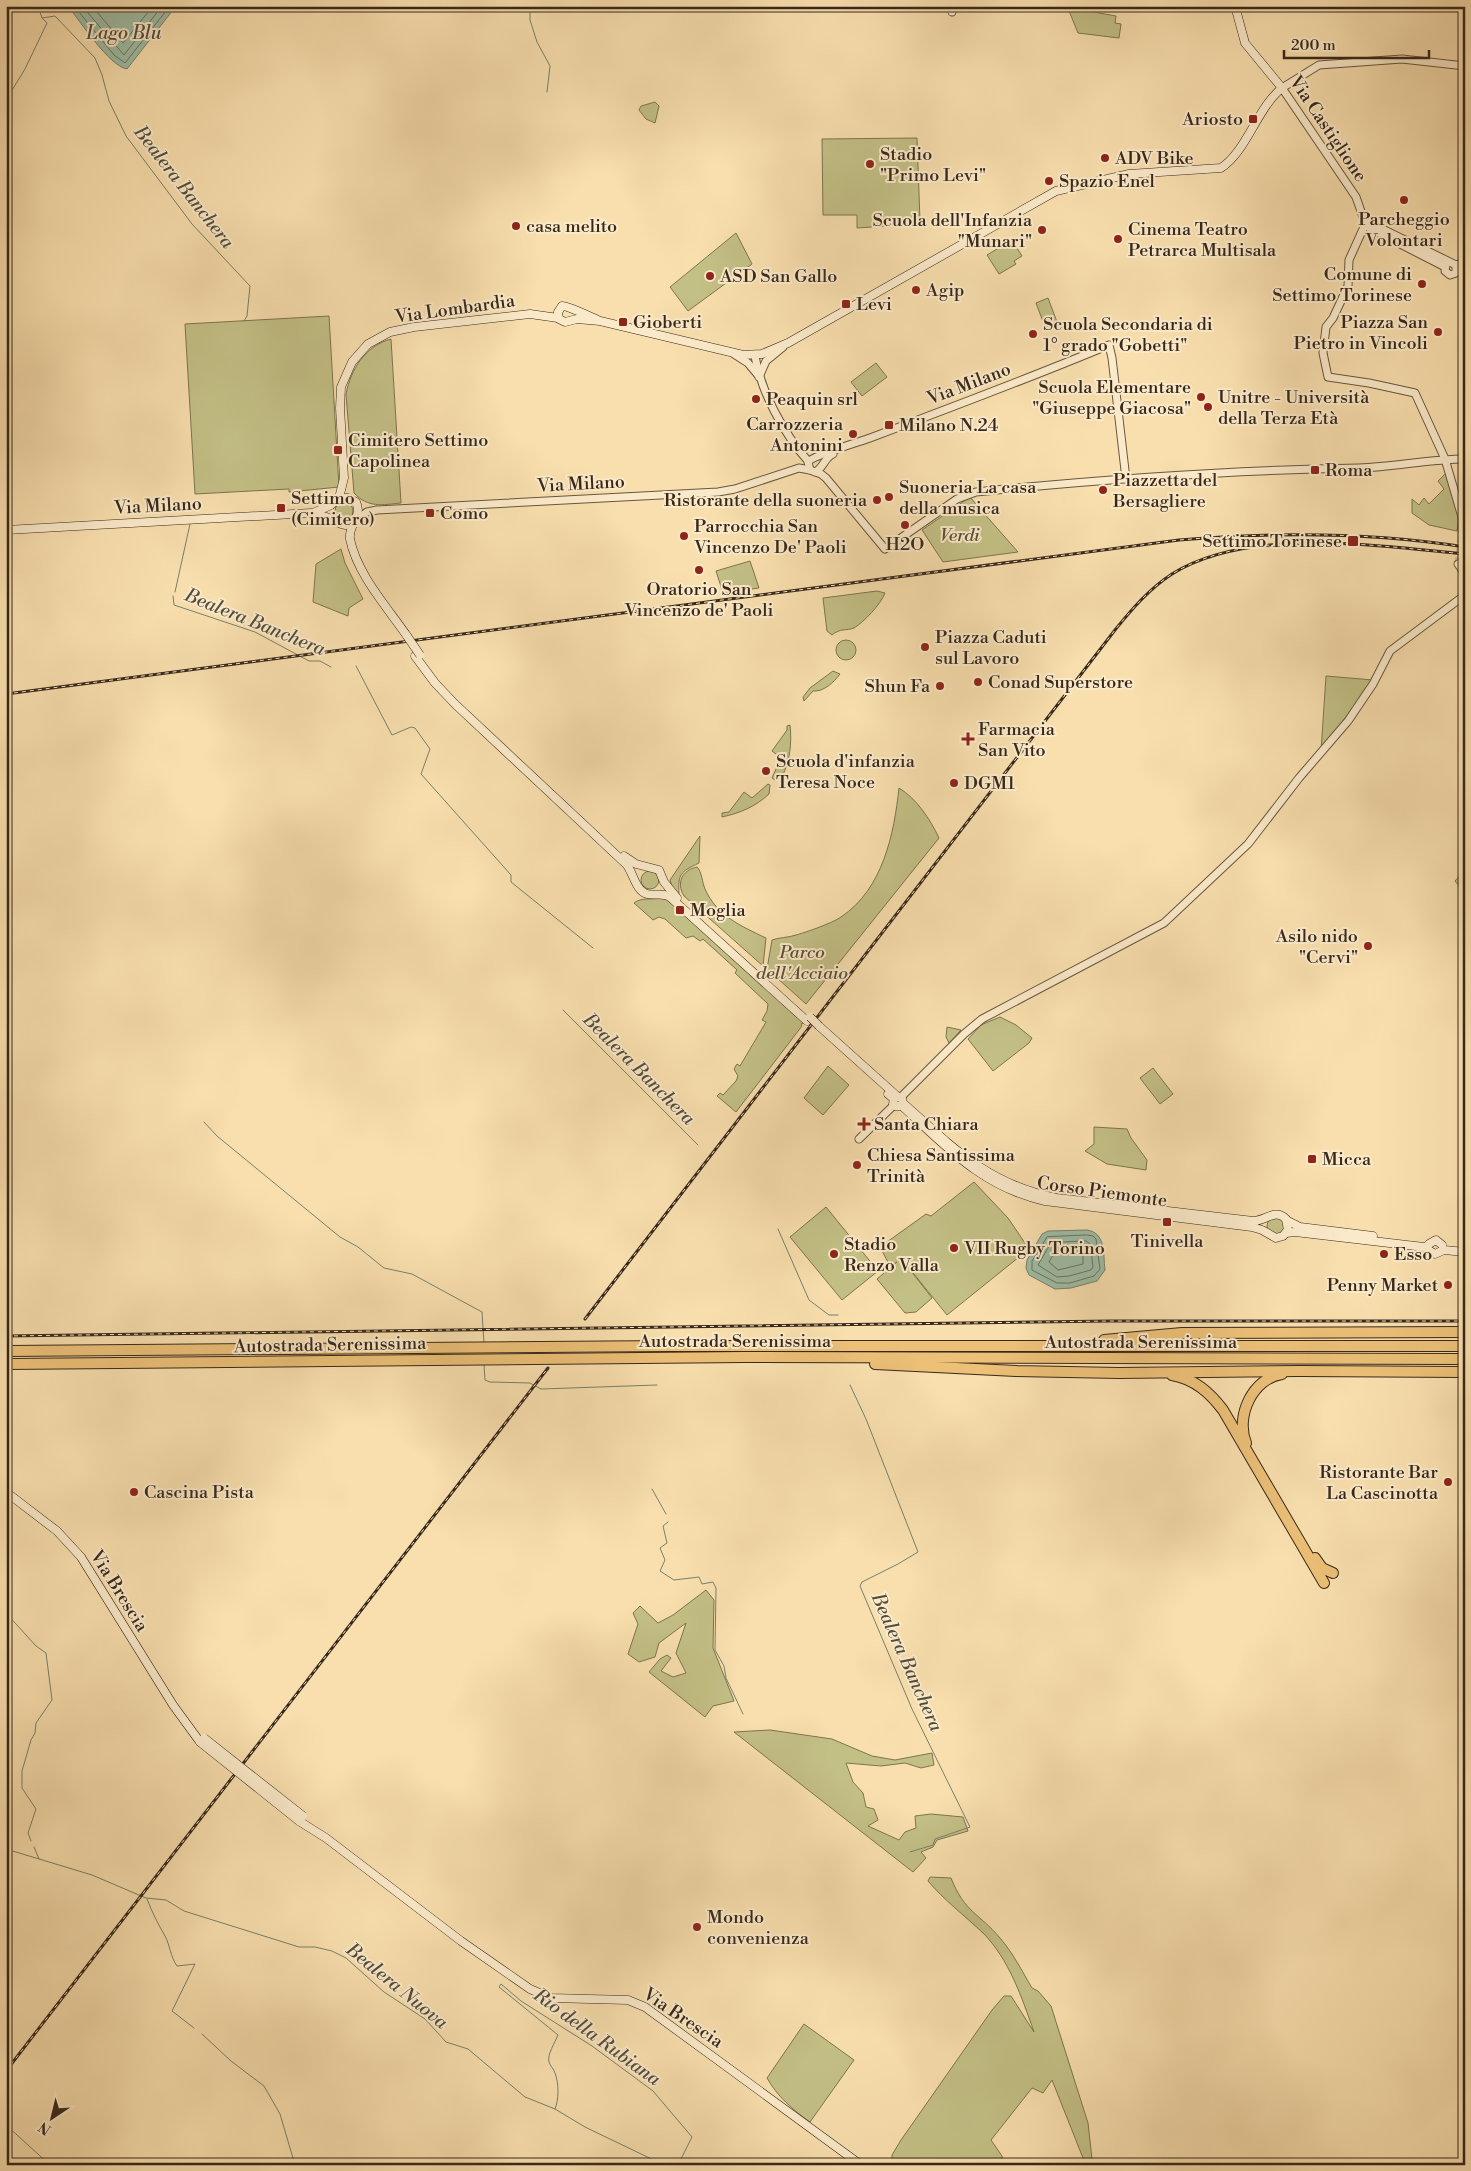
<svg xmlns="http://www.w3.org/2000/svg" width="1471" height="2171" font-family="'Libre Bodoni',serif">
	<rect width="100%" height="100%" fill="#f9dfae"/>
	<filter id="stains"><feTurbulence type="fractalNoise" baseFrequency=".004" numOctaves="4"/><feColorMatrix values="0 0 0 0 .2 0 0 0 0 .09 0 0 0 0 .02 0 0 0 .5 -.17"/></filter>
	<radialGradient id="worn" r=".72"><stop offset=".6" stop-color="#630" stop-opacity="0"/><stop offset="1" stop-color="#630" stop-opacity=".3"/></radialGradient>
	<g fill="#c3c086" stroke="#7e7450">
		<polygon points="1067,6 1085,6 1088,11 1116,16 1115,23 1121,24 1119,38 1078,33"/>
		<polygon points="655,102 659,106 655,123 646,119 639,110 641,106"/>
		<polygon points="917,138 920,221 888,219 887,226 857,228 857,215 823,215 822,139"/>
		<polygon points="736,233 752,264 688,311 670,287"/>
		<polygon points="1012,240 1022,256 1014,261 1016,264 999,274 987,255"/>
		<polygon points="1048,298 1057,322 1045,327 1036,303"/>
		<polygon points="329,316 339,487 289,492 289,489 195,494 185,324"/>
		<path d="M391,339L401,503C382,505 368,508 354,493L346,394C351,369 365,346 391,339Z"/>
		<polygon points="876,363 887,377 862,396 851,382"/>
		<polygon points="1447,472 1459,517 1457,531 1429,525 1412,513 1412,499 1419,505 1424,498 1429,504 1444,489 1438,481"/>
		<polygon points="970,497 976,504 970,508 976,515 982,511 1018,552 943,562 922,530"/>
		<circle cx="344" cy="511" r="9"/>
		<polygon points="341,549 345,563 363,599 349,608 348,616 313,602 316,564"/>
		<polygon points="750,561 759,588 723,593 716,571"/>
		<path d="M877,591L885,593C881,604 864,622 854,628C846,631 840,628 832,635L827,631L823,598Z"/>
		<circle cx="846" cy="650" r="10"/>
		<path d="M833,671L840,674C834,682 824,692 813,691L804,701L803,697L810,688Z"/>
		<polygon points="1326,676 1373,680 1321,751"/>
		<path d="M790,725C792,744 790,760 782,777L775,780L772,778L781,758L772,751L787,730V726Z"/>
		<path d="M768,784L770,785L769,794C755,807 740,813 722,817V813L729,812L744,792L752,798Z"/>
		<path d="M899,788C917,799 930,819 939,838L806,1004L767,969L772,940C778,938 782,938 787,937C797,936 833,923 841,917C883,889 894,834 899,788Z"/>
		<path d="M700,836L699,863C680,872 678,874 679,894L673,889L670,880Z"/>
		<path d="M697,867C702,872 702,882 705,889C717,916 741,926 766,938L763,966L684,896C676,883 682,870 697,867Z"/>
		<polygon points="1465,870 1465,893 1455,881"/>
		<circle cx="650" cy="880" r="9"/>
		<path d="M662,898L666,899L806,1022L801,1024L802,1026L736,1112L717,1096L720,1093L723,1095L736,1081L738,1076L734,1069L737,1064L740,1066L766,1022L762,1020L767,1011L768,1004L735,973L737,970L703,939L700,941L693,936L686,938L665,919L659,917L653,920L634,903C641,897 653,900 662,898Z"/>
		<polygon points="1000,1017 1016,1025 1032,1038 1029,1043 993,1071 968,1039 981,1025"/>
		<polygon points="947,1027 961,1030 949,1043 946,1037"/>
		<polygon points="828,1066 849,1085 823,1115 804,1098"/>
		<polygon points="1153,1068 1173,1094 1160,1104 1140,1078"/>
		<polygon points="1094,1127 1127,1129 1131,1138 1147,1160 1146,1170 1107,1164 1085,1151 1094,1144"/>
		<polygon points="974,1182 1008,1218 1029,1249 947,1315 901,1258 932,1298 916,1312 905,1313 877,1279 897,1262 890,1266 880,1247 926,1214 931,1216"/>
		<polygon points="826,1207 878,1271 842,1300 790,1237"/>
		<circle cx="1276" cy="1226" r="9"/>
		<polygon points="706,1590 714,1600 713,1648 734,1701 713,1706 705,1717 649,1672 660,1659 667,1655 671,1658 661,1671 673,1677 686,1673 676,1653 686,1623 659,1643 655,1657 639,1662 628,1654 638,1624 633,1613 640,1606 658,1623 673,1615"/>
		<polygon points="770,1730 832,1739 872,1756 895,1760 932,1753 934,1765 921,1768 905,1763 881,1766 846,1763 853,1782 863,1793 866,1807 874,1809 878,1820 868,1826 899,1840 905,1832 916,1828 915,1816 931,1814 963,1817 968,1831 937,1840 933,1847 921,1852 926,1858 913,1872 734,1732"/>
		<path d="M930,1877L951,1878C965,1913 979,1913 1000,1938C1013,1953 1022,1971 1032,1988L1038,1991L1051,2006L1088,2123L1092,2159L1085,2163L1052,2080L1043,2093L1032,2088L991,2140L1002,2156L1003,2165H892V2155L901,2140L992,2010L1004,1996H1011L1034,2032C1022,1998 1009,1959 983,1933C965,1916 944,1900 928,1881Z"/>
		<path d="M804,2024L854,2060L810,2122C793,2110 777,2096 767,2078Z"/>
	</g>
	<g fill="#9ebda6" stroke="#75816e">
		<path d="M68,6H176L127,69C109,66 80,21 68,6Z"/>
		<path d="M1087,1230C1106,1233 1103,1253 1105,1270L1097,1281L1071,1288L1055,1289L1029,1275L1026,1268L1027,1260L1042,1234L1048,1231Z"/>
	</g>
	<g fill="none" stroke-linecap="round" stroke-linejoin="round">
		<g stroke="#6b7260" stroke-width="1">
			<polyline points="74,6 114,55 125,63 170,6"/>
			<polyline points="82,6 124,55 162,6"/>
			<polyline points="92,6 123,43 153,6"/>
			<polygon points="1087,1235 1093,1236 1096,1239 1100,1269 1094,1276 1070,1283 1057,1283 1032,1270 1032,1261 1047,1237"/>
			<polygon points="1086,1241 1090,1244 1093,1267 1091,1270 1069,1276 1057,1277 1038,1265 1051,1243"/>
			<polygon points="1081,1249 1083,1251 1083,1264 1058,1270 1049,1262 1056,1250"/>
		</g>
		<g stroke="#75816e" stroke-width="1">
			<polyline points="38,6 42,18 55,16 95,58 102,75 109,101 126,136 192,224 250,286 247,316 244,321"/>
			<polyline points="530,6 530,20 537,42 550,66 547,92"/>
			<polyline points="6,100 25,69 47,23 42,18"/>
			<polyline points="175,592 190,524"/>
			<polyline points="173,596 174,605 255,632 309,661 320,661 331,667"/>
			<polyline points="356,666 392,735 411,727 415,728 430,749 421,774 511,875 511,882 593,948"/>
			<polyline points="563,1010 698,1145"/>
			<polyline points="204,1122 217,1136 340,1237 358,1247 384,1268 412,1274 482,1312 484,1343"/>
			<polyline points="778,1229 809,1300 829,1315 838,1315"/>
			<polyline points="484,1365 485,1380 490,1382 530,1383 541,1389 657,1385"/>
			<polyline points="850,1385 866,1419 918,1552 898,1564 862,1582 860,1586 912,1709 970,1827 935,1839 933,1845 910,1852"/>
			<polyline points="652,1489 666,1514"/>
			<polyline points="668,1522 663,1526 667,1543 660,1548 665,1560 660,1571 674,1580 699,1577 702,1584 713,1582 716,1588 715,1650 724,1666 726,1678 743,1714"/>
			<polyline points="6,1613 36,1646 46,1653 52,1700 36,1723 35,1733 31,1740 22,1771 22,1788 36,1809 28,1833 31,1841"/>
			<polyline points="34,1847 39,1859"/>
			<polyline points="6,1849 92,1875 146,1898 166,1900 184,1911 299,1947 315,1947 332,1951 346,1958 384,1992 425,2019 446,2042 468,2049 525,2097 555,2109 585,2127 664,2165"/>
			<path d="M147,1899C152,1912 158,1924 165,1936C170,1945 170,1956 177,1966L195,1964L172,2011L194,2028"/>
			<polyline points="202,2034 231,2061 264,2086 280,2114 295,2165"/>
			<path d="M555,2109C559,2100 559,2083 555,2073C554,2069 550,2066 549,2062C547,2054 555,2043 558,2035L499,1987L501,1984L521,2001L592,2046L653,2091L692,2137L678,2165"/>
			<polyline points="6,2125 50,2165"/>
		</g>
		<polyline stroke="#d2ba90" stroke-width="7" stroke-dasharray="7 3.5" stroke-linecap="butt" points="1458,564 1462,530"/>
		<g stroke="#68563f" stroke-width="9">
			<g id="tertiary">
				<polyline points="952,12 953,6"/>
				<polyline points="1364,220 1356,197 1282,88 1319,65 1402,59 1465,66"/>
				<polyline points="1364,220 1456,265"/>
				<polyline points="1369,228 1445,267"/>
				<polyline points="1363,229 1349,260 1348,286 1333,318 1326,327 1323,353 1328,377 1369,383 1415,393 1445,459 1462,517 1462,530"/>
				<polyline points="1446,265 1445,271 1450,275 1456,273 1456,265"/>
				<polyline points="1456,265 1465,263"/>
				<polyline points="734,354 748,363 758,375"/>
				<path d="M755,356C761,392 784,434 808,461"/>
				<polyline points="759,377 766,361 783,347"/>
				<path d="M810,470L808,462C812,456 859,442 870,438C950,408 1030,378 1109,345L1112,358L1126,479"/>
				<path d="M815,472C823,469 824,458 833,454"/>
				<path d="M356,520L367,512L377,510L718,492L735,489L799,468L810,470L821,474L826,478L885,549L957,499L976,492C1104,479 1231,470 1359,468C1395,467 1429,459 1465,459"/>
				<polyline points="1458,564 1465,574"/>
				<polyline points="901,1097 964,1034 982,1019 1164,923 1248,844 1299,778 1348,721 1373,684 1390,651 1465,595"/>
				<polyline points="859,1139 894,1105"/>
			</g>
		</g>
		<g stroke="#38281a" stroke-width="9">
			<g id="secondary">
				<path d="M600,321C593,318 567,305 562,306L558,312L559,319L565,322L577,319L600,321L743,355L762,354L788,343L1056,191L1129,174L1221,168C1247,151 1257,108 1282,88L1245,43L1235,6"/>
				<polyline points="339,498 344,478 340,408 341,387 352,362 368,344 390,332 414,327 530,314 558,318"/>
				<path d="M313,513L331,505L339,498H348L356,502C363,517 348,524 350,539C357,574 387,607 407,636"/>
				<path d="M6,530L311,513C318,515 326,516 331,519C341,524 346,529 356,520"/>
				<path d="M415,656L435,683L455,704L627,865C633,873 636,891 647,894C655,896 662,892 670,897L807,1021"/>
				<polyline points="624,856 636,864 659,870 664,882 677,898"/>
				<path d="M819,1026L898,1097L902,1098L903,1103C953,1148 989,1185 1057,1198L1253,1221C1266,1221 1275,1208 1286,1219L1288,1230L1283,1236L1276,1238L1262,1230L1252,1227L1045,1201C982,1187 947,1147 902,1106"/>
				<polyline points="888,1094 894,1099 893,1104 895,1106 902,1106"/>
				<polyline points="1288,1221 1300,1227 1373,1236"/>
				<polyline points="1286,1233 1295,1232 1424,1247 1435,1254 1444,1250 1465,1252"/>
				<polyline points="1429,1244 1436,1240 1442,1245"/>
				<polyline points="6,1492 57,1531 81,1557 173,1705 200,1742"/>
				<polyline points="299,1821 326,1838 461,1941 530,1989 551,1998 628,2000 645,2007 861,2165"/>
			</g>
		</g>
		<g stroke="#38281a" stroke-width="12">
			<g id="motorway">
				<polyline points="1104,1340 1182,1333 1465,1332"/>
				<polyline points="6,1351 670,1346 1465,1346"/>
				<polyline points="6,1364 745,1357 1465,1359"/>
				<polyline points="875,1364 1016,1371 1119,1373 1300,1371 1465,1372"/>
				<path d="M1172,1375C1195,1379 1210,1393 1223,1410L1324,1583"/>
				<path d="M1246,1443C1235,1416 1253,1378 1282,1374"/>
				<polyline points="1315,1558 1322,1568 1333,1573"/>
			</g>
		</g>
		<use href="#tertiary" stroke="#fbeaca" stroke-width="7"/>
		<use href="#secondary" stroke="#fbeaca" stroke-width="8"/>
		<use href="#motorway" stroke="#ecc077" stroke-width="10"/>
		<g stroke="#38281a" stroke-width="3">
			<g id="rail">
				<path d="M6,694L1179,540C1274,532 1370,532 1465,547"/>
				<path d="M585,1319L1115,630C1132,609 1149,589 1172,574C1249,526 1378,546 1465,554"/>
				<polyline points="6,1336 1111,1321 1465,1321"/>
				<polyline points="6,2071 548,1368"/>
			</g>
		</g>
		<use href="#rail" stroke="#fbeaca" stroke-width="1" stroke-dasharray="4" stroke-linecap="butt"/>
		<g stroke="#38281a" stroke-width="9" stroke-linecap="butt">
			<g id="secondary-bridge">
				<polyline points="407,636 420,655"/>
				<polyline points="810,1017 819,1026"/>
				<polyline points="204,1738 303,1816"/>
				<polyline points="200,1742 299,1821"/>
			</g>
		</g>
		<use href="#secondary-bridge" stroke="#fbeaca" stroke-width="8"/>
	</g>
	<g fill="#8f2418" stroke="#fbeaca" stroke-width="2">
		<rect x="1248" y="114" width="10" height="10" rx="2.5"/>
		<circle cx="1105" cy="158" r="5"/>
		<circle cx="870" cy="164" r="5"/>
		<circle cx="1049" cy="181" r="5"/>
		<circle cx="1404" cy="200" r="5"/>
		<circle cx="516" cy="226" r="5"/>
		<circle cx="1042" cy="230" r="5"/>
		<circle cx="1118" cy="239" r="5"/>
		<circle cx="710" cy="276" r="5"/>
		<circle cx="1422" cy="284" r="5"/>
		<circle cx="916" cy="290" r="5"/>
		<rect x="841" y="299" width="10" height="10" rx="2.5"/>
		<rect x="618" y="317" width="10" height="10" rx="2.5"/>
		<circle cx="1438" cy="332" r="5"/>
		<circle cx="1033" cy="334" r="5"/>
		<circle cx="1201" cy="397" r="5"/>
		<circle cx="756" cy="399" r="5"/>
		<circle cx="1208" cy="407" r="5"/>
		<rect x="884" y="420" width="10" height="10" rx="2.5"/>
		<circle cx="853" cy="434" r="5"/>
		<rect x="333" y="445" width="10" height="10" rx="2.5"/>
		<rect x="1310" y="465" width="10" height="10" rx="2.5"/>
		<circle cx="1103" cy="490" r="5"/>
		<circle cx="889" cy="497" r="5"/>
		<circle cx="877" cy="500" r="5"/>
		<rect x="276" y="503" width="10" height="10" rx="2.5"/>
		<rect x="425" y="508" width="10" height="10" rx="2.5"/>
		<circle cx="905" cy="525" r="5"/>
		<circle cx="684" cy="536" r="5"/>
		<rect x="1347" y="535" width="12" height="12" rx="2.5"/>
		<circle cx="699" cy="570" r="5"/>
		<circle cx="925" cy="647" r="5"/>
		<circle cx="978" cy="682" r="5"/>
		<circle cx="940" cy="686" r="5"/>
		<path d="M965.5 731.5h5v5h5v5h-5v5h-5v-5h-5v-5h5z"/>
		<circle cx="766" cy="771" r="5"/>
		<circle cx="954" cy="783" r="5"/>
		<rect x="675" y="905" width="10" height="10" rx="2.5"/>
		<circle cx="1368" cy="946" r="5"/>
		<path d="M861.5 1116.5h5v5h5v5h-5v5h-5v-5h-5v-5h5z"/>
		<rect x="1307" y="1154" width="10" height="10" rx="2.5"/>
		<circle cx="857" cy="1165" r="5"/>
		<rect x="1162" y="1217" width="10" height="10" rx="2.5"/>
		<circle cx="954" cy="1248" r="5"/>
		<circle cx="834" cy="1254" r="5"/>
		<circle cx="1384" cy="1254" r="5"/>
		<circle cx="1448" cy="1285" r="5"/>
		<circle cx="1448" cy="1482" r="5"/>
		<circle cx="134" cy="1492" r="5"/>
		<circle cx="697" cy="1927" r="5"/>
	</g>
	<g text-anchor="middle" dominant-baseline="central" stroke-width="4" stroke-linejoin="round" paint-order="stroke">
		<g font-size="18" fill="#38281a" stroke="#fbeaca" text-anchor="start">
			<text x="1243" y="119" text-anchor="end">Ariosto</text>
			<text x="880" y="154">Stadio<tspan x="880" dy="21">"Primo Levi"</tspan></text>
			<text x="1115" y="158">ADV Bike</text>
			<text x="1059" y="181">Spazio Enel</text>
			<text x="1404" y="219" text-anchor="middle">Parcheggio<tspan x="1404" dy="21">Volontari</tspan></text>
			<text x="1032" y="220" text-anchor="end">Scuola dell'Infanzia<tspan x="1032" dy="21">"Munari"</tspan></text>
			<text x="526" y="226">casa melito</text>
			<text x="1128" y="229">Cinema Teatro<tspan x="1128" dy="21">Petrarca Multisala</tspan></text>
			<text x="1412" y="274" text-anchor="end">Comune di<tspan x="1412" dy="21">Settimo Torinese</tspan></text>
			<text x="720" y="276">ASD San Gallo</text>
			<text x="926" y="290">Agip</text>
			<text x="856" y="304">Levi</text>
			<text x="633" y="322">Gioberti</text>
			<text x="1428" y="322" text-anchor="end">Piazza San<tspan x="1428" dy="21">Pietro in Vincoli</tspan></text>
			<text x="1043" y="324">Scuola Secondaria di<tspan x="1043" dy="21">1° grado "Gobetti"</tspan></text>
			<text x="1191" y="387" text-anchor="end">Scuola Elementare<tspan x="1191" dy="21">"Giuseppe Giacosa"</tspan></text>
			<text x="1218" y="397">Unitre - Università<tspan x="1218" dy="21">della Terza Età</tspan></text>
			<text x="766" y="399">Peaquin srl</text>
			<text x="843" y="424" text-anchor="end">Carrozzeria<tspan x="843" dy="21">Antonini</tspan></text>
			<text x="899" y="425">Milano N.24</text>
			<text x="348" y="440">Cimitero Settimo<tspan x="348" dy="21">Capolinea</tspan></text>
			<text x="1325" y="470">Roma</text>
			<text x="1113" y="480">Piazzetta del<tspan x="1113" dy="21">Bersagliere</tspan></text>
			<text x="899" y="487">Suoneria La casa<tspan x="899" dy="21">della musica</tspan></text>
			<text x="291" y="498">Settimo<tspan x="291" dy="21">(Cimitero)</tspan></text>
			<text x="867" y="500" text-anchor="end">Ristorante della suoneria</text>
			<text x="440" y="513">Como</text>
			<text x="694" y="526">Parrocchia San<tspan x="694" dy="21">Vincenzo De' Paoli</tspan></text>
			<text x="1342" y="541" text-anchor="end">Settimo Torinese</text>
			<text x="905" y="544" text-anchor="middle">H2O</text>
			<text x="699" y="589" text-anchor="middle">Oratorio San<tspan x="699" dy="21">Vincenzo de' Paoli</tspan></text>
			<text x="935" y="637">Piazza Caduti<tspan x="935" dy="21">sul Lavoro</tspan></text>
			<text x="988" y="682">Conad Superstore</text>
			<text x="930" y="686" text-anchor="end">Shun Fa</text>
			<text x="978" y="729">Farmacia<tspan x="978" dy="21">San Vito</tspan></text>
			<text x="776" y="761">Scuola d'infanzia<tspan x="776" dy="21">Teresa Noce</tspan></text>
			<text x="964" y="783">DGM1</text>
			<text x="690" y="910">Moglia</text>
			<text x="1358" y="936" text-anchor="end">Asilo nido<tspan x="1358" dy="21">"Cervi"</tspan></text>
			<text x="874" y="1124">Santa Chiara</text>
			<text x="867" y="1155">Chiesa Santissima<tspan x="867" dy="21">Trinità</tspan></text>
			<text x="1322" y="1159">Micca</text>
			<text x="1167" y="1241" text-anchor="middle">Tinivella</text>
			<text x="844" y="1244">Stadio<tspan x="844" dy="21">Renzo Valla</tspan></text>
			<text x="964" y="1248">VII Rugby Torino</text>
			<text x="1394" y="1254">Esso</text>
			<text x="1438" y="1285" text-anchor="end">Penny Market</text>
			<text x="1438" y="1472" text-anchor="end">Ristorante Bar<tspan x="1438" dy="21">La Cascinotta</tspan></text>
			<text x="144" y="1492">Cascina Pista</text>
			<text x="707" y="1917">Mondo<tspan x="707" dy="21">convenienza</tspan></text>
		</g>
		<g font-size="18" fill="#38281a" stroke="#fbeaca">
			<text transform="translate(1328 129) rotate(56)">Via Castiglione</text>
			<text transform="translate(455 309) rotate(-8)">Via Lombardia</text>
			<text transform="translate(969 384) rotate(-21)">Via Milano</text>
			<text transform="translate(581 484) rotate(-3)">Via Milano</text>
			<text transform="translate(158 506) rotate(-3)">Via Milano</text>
			<text transform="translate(1102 1192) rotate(8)">Corso Piemonte</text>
			<text x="735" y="1341">Autostrada Serenissima</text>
			<text x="1141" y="1342">Autostrada Serenissima</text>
			<text transform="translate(330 1345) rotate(-1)">Autostrada Serenissima</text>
			<text transform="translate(119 1591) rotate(58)">Via Brescia</text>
			<text transform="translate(683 2018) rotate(34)">Via Brescia</text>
		</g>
		<g font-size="18" font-style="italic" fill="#5b4e35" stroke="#fbeaca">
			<text x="960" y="535">Verdi</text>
			<text x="802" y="952">Parco<tspan x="802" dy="21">dell'Acciaio</tspan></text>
		</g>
		<g font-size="19" font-style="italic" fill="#524d3d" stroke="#fbeaca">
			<text x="124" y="33">Lago Blu</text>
			<text transform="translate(184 187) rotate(52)">Bealera Banchera</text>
			<text transform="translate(255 622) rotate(22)">Bealera Banchera</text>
			<text transform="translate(639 1069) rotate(45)">Bealera Banchera</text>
			<text transform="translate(907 1662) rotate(66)">Bealera Banchera</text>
			<text transform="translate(397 1986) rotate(39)">Bealera Nuova</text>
			<text transform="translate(597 2037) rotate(36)">Rio della Rubiana</text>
		</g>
	</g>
	<rect width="1471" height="2171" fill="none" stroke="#f9dfae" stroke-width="25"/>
	<rect x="8" y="8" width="1456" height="2156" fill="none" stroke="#38281a" stroke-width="2.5"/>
	<rect x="12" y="12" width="1446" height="2146" fill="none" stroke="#38281a"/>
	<g transform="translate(52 2118) rotate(215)" stroke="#fbeaca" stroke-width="4" paint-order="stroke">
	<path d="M0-4L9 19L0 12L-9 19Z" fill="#38281a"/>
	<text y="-8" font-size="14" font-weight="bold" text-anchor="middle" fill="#38281a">N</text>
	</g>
	<path d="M1284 50v8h145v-8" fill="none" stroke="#38281a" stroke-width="2.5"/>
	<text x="1291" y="50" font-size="15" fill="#38281a" stroke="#fbeaca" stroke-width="4" paint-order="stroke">200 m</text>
	<rect width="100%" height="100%" filter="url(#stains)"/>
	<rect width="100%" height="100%" fill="url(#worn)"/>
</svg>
